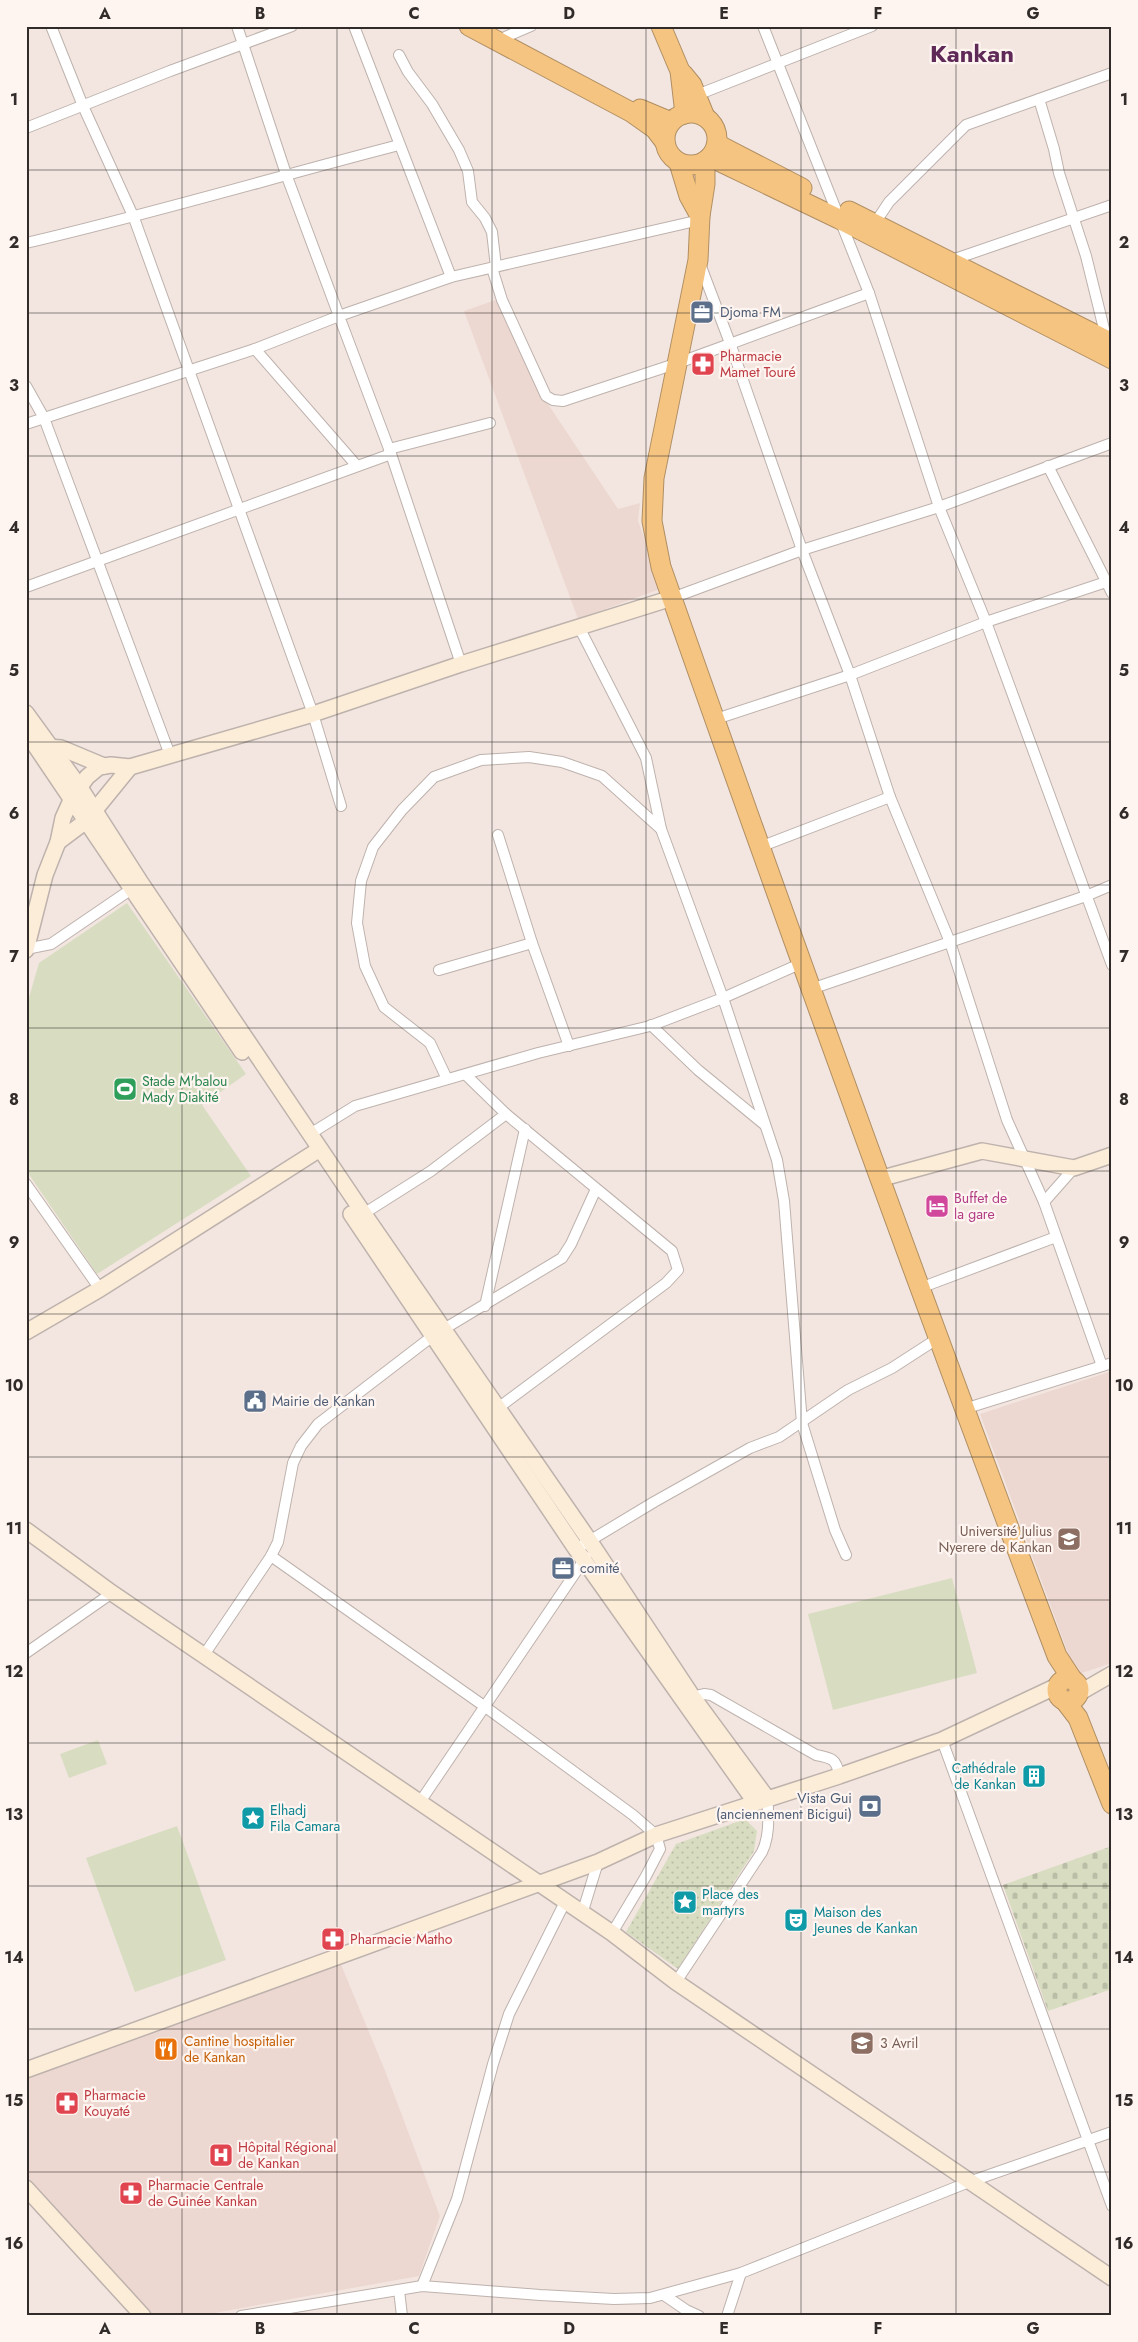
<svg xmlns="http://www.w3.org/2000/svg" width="1138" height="2342" font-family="Jost,sans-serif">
	<defs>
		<pattern id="cemetery-stones" width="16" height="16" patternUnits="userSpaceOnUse" patternTransform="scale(1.25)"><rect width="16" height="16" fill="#d8ddc1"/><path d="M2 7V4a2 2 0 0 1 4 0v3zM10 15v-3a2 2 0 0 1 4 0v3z" fill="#babea6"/></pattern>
		<pattern id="garden-dots" width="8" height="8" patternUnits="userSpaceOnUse" patternTransform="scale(1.25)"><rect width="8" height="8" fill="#d8ddc1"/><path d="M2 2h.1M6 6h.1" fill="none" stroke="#babea6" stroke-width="1.8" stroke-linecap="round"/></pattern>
	</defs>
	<rect width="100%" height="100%" fill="#f3e6e1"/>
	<g fill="#edd8d1">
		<polygon points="504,297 548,404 618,509 640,503 638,521 663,588 578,619 464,311"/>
		<polygon points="1112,1371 1112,1663 1076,1675 980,1414"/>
		<polygon points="340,1962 386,2073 440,2216 419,2276 198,2316 154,2316 26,2175 26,2073"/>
	</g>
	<g fill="#d8ddc1">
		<polygon points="127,903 246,1074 202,1105 251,1176 97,1274 26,1170 26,1008 39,963"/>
		<polygon points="952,1578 977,1673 833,1710 808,1614"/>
		<polygon points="98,1740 107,1764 69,1778 60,1754"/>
		<polygon points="177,1826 226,1960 135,1992 86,1858"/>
	</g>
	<polygon fill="url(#cemetery-stones)" points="1112,1846 1112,1989 1048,2011 1003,1885"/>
	<polygon fill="url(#garden-dots)" points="745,1819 757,1831 754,1851 678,1969 626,1932 676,1844"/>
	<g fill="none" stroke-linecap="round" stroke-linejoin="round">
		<g stroke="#beb2ad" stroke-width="12">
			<g id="street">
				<polyline points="51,26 83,106 134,218 313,714 341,806"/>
				<polyline points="237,26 286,174 339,316 255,349"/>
				<polyline points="354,26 451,277"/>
				<polyline points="763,26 869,293 939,507 986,622 1112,965"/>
				<polyline points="505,37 531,26"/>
				<polyline points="399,55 408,72 432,104 459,150 468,171 472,202 485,218 492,232 496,267"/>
				<polyline points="697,95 872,26"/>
				<polyline points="1039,99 1054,149 1059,173 1086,256 1107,341"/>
				<polyline points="26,128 170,71 292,26"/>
				<polyline points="875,223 889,202 966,125 1112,73"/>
				<path d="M26,243C151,214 275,177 399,145"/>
				<polyline points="949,261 1112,205"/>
				<polyline points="700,264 730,343 802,550 850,675 890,797 950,942 1007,1120 1044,1202 1102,1366"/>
				<polyline points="492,268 502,300 546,396 553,400 563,401 678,363 869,293"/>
				<polyline points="26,386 44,418 170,755"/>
				<polyline points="26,424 255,349 357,466"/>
				<polyline points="389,449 490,423"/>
				<polyline points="1048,466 1112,593"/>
				<polyline points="26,587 391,454"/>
				<polyline points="672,598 802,550 939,507 1112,443"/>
				<polyline points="579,627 646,758 661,829 723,998 777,1160 784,1201 802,1423 835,1530 846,1555"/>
				<polyline points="461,664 391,454 339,316 451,277 700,220"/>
				<polyline points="716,719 850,675 986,622 1112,580"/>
				<polyline points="498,835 532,943 569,1046"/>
				<polyline points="760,847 890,797"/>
				<polyline points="26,949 51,944 136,886"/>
				<polyline points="439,970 532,943"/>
				<polyline points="811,989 1086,896 1112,885"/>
				<polyline points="651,1025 698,1070 765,1125"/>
				<polyline points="466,1075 506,1114 672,1251 678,1270 666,1283 498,1408"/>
				<polyline points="447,1079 430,1043 384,1007 365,966 357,923 361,881 373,847 402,810 434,777 481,760 529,757 562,762 602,776 661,829"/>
				<polyline points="310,1134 355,1106 538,1053 650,1026 723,998 802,963"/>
				<polyline points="26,1184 100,1289"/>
				<polyline points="1044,1202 1074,1168"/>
				<polyline points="360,1216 431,1171 506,1114"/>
				<polyline points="920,1288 1056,1237"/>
				<polyline points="485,1306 525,1129"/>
				<polyline points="964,1409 1112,1363"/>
				<polyline points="576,1549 654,1502 750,1448 779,1437 848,1390 892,1368 940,1337"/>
				<polyline points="271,1556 484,1706 633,1815 656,1835 660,1849 646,1876 612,1933"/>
				<polyline points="26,1653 112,1593"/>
				<polyline points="204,1655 271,1556 278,1542 293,1463 301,1446 318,1424 434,1335 562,1258 571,1244 596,1189"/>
				<path d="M687,1698L704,1694L711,1695L816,1755C832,1758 837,1759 839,1776"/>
				<polyline points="942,1740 1112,2206"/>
				<polyline points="420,1802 586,1557"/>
				<polyline points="582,1914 598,1862"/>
				<path d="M676,1982L762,1852C770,1836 769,1815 767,1798"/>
				<polyline points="422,2286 457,2199 493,2064 509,2014 565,1902"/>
				<polyline points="399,2290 402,2316"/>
				<polyline points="664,2295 686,2310 699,2316"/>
				<polyline points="241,2316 422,2286 540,2295 614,2299 650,2298 741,2273 969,2182 1112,2132"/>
				<polyline points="727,2316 741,2273"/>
			</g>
		</g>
		<g stroke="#beb2ad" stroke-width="18">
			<g id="secondary">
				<polyline points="26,713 79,786 141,883 364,1214 589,1540 692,1696 767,1798"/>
				<polyline points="26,732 242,1052"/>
				<polyline points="47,747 61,748 104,766"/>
				<polyline points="58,842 86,821 130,767"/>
				<polyline points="26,950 45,875 58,842 63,818 72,798 87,777 99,767 111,765 130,767 313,714 461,664 672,598"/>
				<polyline points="879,1179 982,1151 1074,1168 1112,1155"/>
				<polyline points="351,1214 576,1549 755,1802"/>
				<polyline points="26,1332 100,1289 320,1149"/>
				<polyline points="26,1530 112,1593 612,1933 676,1982 1112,2278"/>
				<polyline points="1079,1693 1112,1674"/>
				<polyline points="26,2070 598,1862 656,1835 839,1776 942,1740 1057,1686"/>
				<polyline points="26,2188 143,2316"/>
			</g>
		</g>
		<g stroke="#b08f63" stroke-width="21">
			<g id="highway">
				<polyline points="469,26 631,112 655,129 665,142"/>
				<polyline points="661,26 680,71 685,114"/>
				<polyline points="683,74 692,85 705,117"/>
				<polyline points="640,109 671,122"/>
				<circle cx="691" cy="139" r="26"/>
				<polyline points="717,144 802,188"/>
				<polyline points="710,157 839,219 1112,359"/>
				<path d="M705,161V184L700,216L698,260L654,478L652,521L661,567C789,932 921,1295 1057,1656L1072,1679"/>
				<polyline points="679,163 689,196 700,216"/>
				<polyline points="849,211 1112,343"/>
				<circle cx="1068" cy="1690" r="11"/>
				<polyline points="1065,1701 1078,1718 1112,1804"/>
			</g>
		</g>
		<use href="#street" stroke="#fff" stroke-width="10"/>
		<use href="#secondary" stroke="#fcedd9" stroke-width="15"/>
		<use href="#highway" stroke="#f5c481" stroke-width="19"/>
	</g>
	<path fill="none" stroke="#312c2a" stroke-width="1" stroke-opacity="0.55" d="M182,26V2316M337,26V2316M492,26V2316M646,26V2316M801,26V2316M956,26V2316M26,170H1112M26,313H1112M26,456H1112M26,599H1112M26,742H1112M26,885H1112M26,1028H1112M26,1171H1112M26,1314H1112M26,1457H1112M26,1600H1112M26,1743H1112M26,1886H1112M26,2029H1112M26,2172H1112"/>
	<defs>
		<g id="office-square" transform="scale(1.25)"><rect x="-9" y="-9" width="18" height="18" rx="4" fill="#5c6f8a" stroke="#fef4f0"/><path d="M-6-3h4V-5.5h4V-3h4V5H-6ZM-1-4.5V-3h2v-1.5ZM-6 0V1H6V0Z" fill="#fff"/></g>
		<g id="pharmacy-square" transform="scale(1.25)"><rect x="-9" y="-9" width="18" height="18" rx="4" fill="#e0444e" stroke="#fef4f0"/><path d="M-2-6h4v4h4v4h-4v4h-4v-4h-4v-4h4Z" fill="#fff"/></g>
		<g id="stadium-square" transform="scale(1.25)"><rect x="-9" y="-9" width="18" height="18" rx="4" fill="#2e9e5b" stroke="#fef4f0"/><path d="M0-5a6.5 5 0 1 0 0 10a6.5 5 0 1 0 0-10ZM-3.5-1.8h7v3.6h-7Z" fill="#fff"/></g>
		<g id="hotel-square" transform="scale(1.25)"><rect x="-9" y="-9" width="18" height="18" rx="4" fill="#d1479c" stroke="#fef4f0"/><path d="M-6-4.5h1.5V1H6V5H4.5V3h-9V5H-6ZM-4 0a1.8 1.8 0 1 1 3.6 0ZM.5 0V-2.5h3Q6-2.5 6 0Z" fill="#fff"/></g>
		<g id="civic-square" transform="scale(1.25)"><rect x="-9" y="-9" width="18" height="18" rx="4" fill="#5c6f8a" stroke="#fef4f0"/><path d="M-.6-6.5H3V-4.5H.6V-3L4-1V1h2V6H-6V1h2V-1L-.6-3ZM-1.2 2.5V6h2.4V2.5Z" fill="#fff"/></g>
		<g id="university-square" transform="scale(1.25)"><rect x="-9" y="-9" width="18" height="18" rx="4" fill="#8d6e63" stroke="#fef4f0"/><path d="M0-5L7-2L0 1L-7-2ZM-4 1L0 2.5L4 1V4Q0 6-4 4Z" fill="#fff"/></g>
		<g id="building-square" transform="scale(1.25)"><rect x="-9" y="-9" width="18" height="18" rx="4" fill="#0f9aa8" stroke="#fef4f0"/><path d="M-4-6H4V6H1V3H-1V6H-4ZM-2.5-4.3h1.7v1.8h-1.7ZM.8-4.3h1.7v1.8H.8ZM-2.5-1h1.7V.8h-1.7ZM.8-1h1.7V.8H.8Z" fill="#fff"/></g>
		<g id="bank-square" transform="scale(1.25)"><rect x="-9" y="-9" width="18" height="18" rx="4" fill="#5c6f8a" stroke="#fef4f0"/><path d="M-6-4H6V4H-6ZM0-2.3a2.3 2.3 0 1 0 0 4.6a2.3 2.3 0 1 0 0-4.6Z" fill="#fff"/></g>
		<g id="sight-square" transform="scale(1.25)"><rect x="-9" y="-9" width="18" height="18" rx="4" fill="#0f9aa8" stroke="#fef4f0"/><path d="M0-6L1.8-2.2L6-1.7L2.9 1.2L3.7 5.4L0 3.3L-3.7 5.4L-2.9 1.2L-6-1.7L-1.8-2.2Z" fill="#fff"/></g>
		<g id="theatre-square" transform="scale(1.25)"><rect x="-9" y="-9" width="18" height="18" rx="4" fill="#0f9aa8" stroke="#fef4f0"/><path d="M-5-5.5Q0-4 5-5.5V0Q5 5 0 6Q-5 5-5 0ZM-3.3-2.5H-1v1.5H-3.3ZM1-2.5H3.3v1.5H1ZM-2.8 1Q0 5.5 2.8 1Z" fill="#fff"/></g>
		<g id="restaurant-square" transform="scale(1.25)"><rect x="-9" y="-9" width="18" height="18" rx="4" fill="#e8710a" stroke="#fef4f0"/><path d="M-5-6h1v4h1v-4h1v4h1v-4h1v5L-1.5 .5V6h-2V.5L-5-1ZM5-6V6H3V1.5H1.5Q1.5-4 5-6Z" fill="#fff"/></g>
		<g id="hospital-square" transform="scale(1.25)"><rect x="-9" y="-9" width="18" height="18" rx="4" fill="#e0444e" stroke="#fef4f0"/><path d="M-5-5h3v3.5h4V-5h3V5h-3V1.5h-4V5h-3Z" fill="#fff"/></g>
	</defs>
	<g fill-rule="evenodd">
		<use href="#office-square" x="702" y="312"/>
		<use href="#pharmacy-square" x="703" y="364"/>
		<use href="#stadium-square" x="125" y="1089"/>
		<use href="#hotel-square" x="937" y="1206"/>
		<use href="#civic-square" x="255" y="1401"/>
		<use href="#university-square" x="1069" y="1539"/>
		<use href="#office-square" x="563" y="1568"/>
		<use href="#building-square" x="1034" y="1776"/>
		<use href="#bank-square" x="870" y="1806"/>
		<use href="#sight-square" x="253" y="1818"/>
		<use href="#sight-square" x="685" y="1902"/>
		<use href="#theatre-square" x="796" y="1920"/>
		<use href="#pharmacy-square" x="333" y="1939"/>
		<use href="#university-square" x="862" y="2043"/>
		<use href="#restaurant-square" x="166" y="2049"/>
		<use href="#pharmacy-square" x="67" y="2103"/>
		<use href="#hospital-square" x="221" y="2155"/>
		<use href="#pharmacy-square" x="131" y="2193"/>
	</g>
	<g text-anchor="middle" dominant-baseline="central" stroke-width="4.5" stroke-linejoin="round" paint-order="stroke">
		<g font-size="14" fill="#4e5e75" stroke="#fef4f0" text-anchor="start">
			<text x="720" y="312">Djoma FM</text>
			<text x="272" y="1401">Mairie de Kankan</text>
			<text x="580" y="1568">comité</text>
			<text x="852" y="1798" text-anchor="end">Vista Gui<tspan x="852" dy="16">(anciennement Bicigui)</tspan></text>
		</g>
		<g font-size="14" fill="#be3a42" stroke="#fef4f0" text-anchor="start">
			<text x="720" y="356">Pharmacie<tspan x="720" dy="16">Mamet Touré</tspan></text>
			<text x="350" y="1939">Pharmacie Matho</text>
			<text x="84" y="2095">Pharmacie<tspan x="84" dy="16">Kouyaté</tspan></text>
			<text x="238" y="2147">Hôpital Régional<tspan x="238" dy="16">de Kankan</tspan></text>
			<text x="148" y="2185">Pharmacie Centrale<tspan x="148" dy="16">de Guinée Kankan</tspan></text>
		</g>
		<g font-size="14" fill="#27864d" stroke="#fef4f0" text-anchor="start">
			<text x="142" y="1081">Stade M'balou<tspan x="142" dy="16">Mady Diakité</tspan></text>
		</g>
		<g font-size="14" fill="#b23c85" stroke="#fef4f0" text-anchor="start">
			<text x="954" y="1198">Buffet de<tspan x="954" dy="16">la gare</tspan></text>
		</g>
		<g font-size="14" fill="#785e54" stroke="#fef4f0" text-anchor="end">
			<text x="1052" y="1531">Université Julius<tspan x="1052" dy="16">Nyerere de Kankan</tspan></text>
			<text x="880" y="2043" text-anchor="start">3 Avril</text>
		</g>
		<g font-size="14" fill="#0d838f" stroke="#fef4f0" text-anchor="start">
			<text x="1016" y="1768" text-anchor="end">Cathédrale<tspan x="1016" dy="16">de Kankan</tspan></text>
			<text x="270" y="1810">Elhadj<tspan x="270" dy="16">Fila Camara</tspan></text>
			<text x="702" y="1894">Place des<tspan x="702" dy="16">martyrs</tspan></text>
			<text x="814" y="1912">Maison des<tspan x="814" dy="16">Jeunes de Kankan</tspan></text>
		</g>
		<g font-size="14" fill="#c56008" stroke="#fef4f0" text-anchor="start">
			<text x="184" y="2041">Cantine hospitalier<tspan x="184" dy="16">de Kankan</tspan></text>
		</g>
		<g font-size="24" font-weight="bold" fill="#5f2a58" stroke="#fef4f0">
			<text x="972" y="53">Kankan</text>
		</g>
	</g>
	<rect width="1138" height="2342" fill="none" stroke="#fef4f0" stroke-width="55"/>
	<rect x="28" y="28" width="1082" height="2286" fill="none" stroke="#312c2a" stroke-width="2"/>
	<g font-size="16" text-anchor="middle" font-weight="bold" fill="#312c2a">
		<text x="105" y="19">A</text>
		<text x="260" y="19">B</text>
		<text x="414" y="19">C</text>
		<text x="569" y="19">D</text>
		<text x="724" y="19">E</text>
		<text x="878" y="19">F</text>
		<text x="1033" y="19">G</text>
		<text x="14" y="105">1</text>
		<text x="1124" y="105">1</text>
		<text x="14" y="248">2</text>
		<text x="1124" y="248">2</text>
		<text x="14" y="391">3</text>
		<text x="1124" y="391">3</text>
		<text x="14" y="533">4</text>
		<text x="1124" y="533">4</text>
		<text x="14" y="676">5</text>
		<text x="1124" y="676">5</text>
		<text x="14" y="819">6</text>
		<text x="1124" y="819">6</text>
		<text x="14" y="962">7</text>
		<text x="1124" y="962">7</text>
		<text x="14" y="1105">8</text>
		<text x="1124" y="1105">8</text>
		<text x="14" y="1248">9</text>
		<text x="1124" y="1248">9</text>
		<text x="14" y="1391">10</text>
		<text x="1124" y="1391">10</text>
		<text x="14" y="1534">11</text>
		<text x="1124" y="1534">11</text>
		<text x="14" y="1677">12</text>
		<text x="1124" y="1677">12</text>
		<text x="14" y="1820">13</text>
		<text x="1124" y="1820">13</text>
		<text x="14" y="1963">14</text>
		<text x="1124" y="1963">14</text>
		<text x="14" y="2106">15</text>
		<text x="1124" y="2106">15</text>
		<text x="14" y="2249">16</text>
		<text x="1124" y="2249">16</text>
		<text x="105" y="2334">A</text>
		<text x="260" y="2334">B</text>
		<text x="414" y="2334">C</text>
		<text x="569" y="2334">D</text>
		<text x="724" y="2334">E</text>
		<text x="878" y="2334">F</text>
		<text x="1033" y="2334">G</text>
	</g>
</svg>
